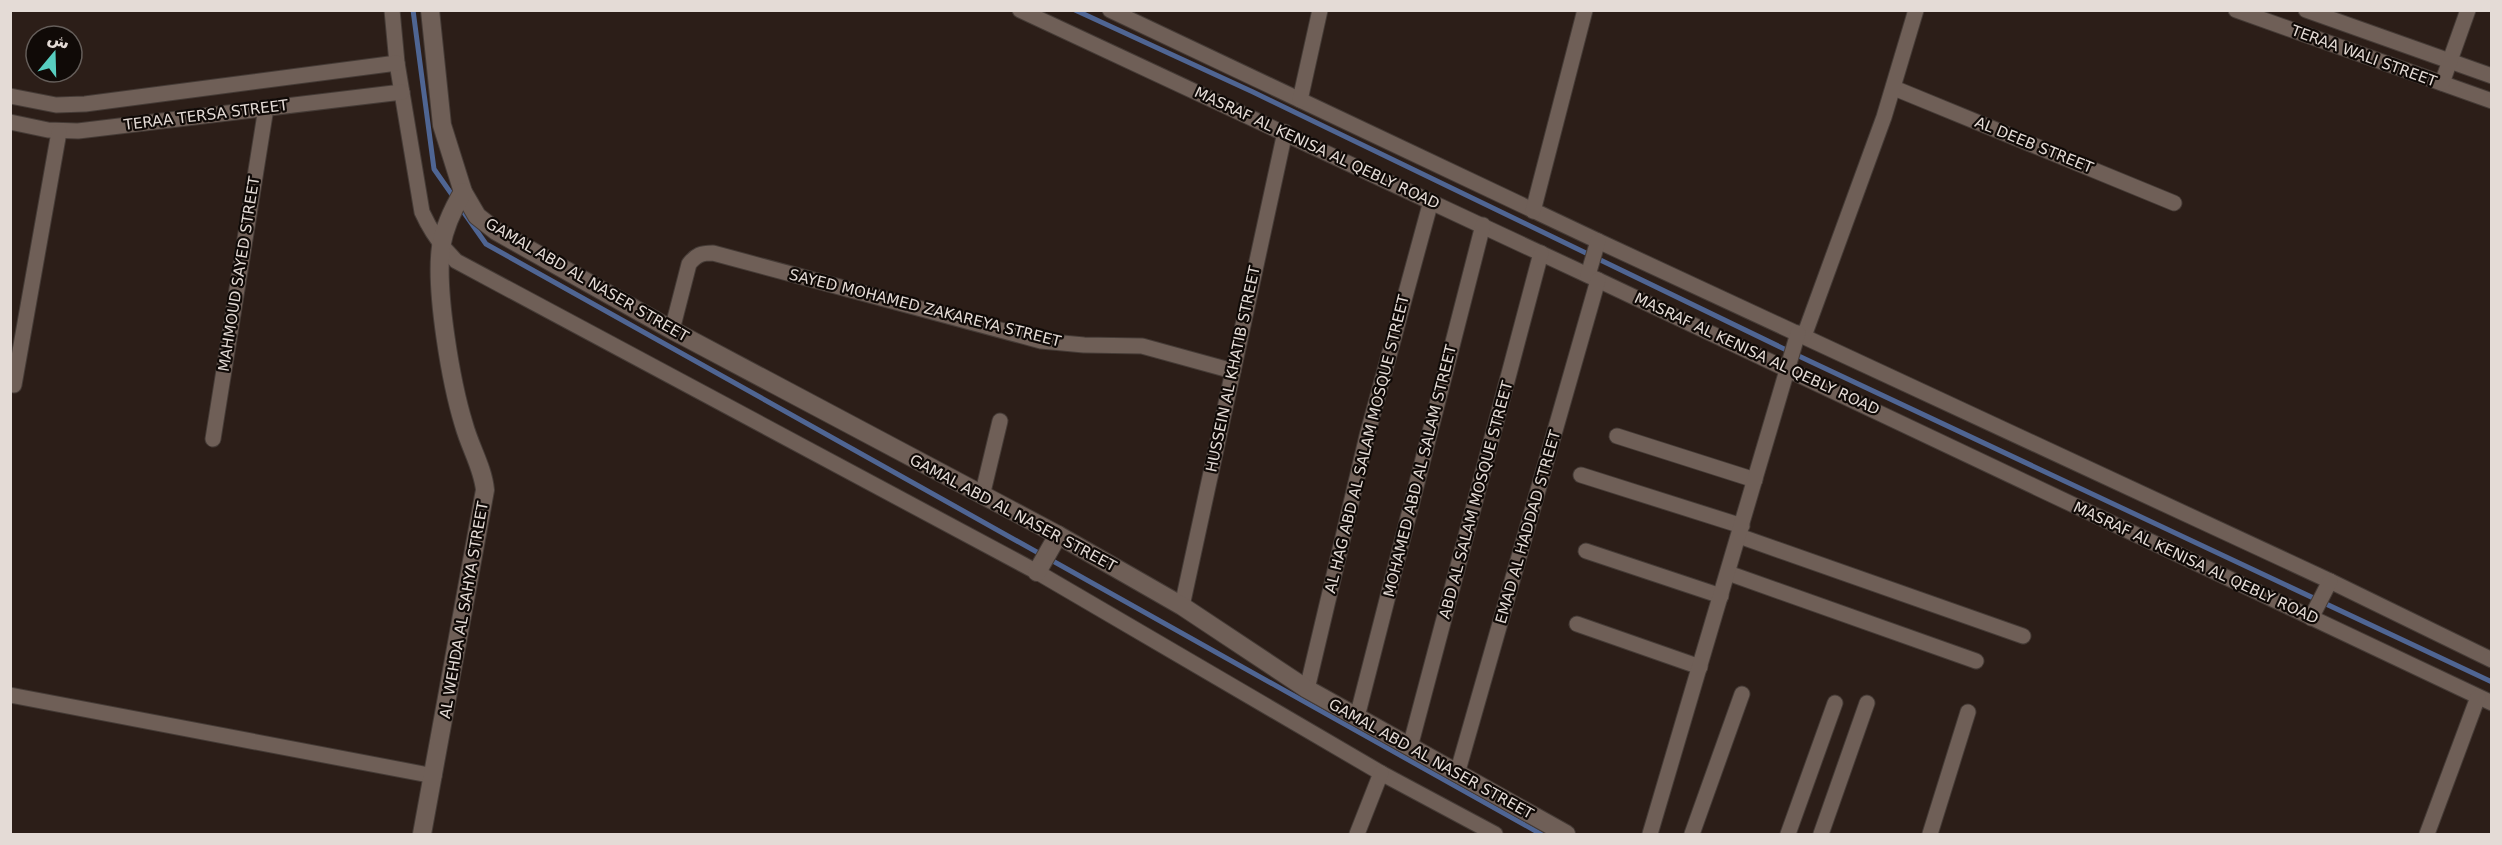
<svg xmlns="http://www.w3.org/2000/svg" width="2502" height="845" font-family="'DejaVu Sans',Cairo,sans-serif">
	<rect width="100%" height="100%" fill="#2c1e18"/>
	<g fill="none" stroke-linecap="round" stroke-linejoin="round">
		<g stroke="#4f6593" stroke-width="5">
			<polyline points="413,10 434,169 455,199"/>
			<polyline points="1075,10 1253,92 1803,358 2492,682"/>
			<polyline points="460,207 486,244 1541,834"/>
		</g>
		<g stroke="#453b36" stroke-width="17">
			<g id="minor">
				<path d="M392,10L397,63L422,212C431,232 441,246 456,261L1037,572L1381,773L1495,834"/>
				<polyline points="1020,10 1598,280 2492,703"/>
				<polyline points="1110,10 1598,241 2330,581 2492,660"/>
				<polyline points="2236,10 2492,101"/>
				<polyline points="2306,10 2492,76"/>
				<polyline points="2442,83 2468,10"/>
				<polyline points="1894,88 2174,203"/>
				<polyline points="10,96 56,105 85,104 397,63"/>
				<polyline points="1300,100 1320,10"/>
				<polyline points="10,122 48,130 78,131 402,92"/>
				<polyline points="1533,211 1585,10"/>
				<polyline points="1588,275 1598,241"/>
				<path d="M672,330L689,264C696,255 701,253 713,253L1041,341L1084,345L1142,346L1233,371"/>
				<polyline points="1804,336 1884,117 1916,10"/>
				<polyline points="14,385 59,132"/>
				<polyline points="1617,436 1755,480"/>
				<polyline points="213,439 266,108"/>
				<polyline points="1581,475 1742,526"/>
				<polyline points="982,496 1000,421"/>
				<polyline points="1739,536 2023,636"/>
				<polyline points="1586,551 1721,596"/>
				<polyline points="1728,573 1976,661"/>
				<polyline points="1182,606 1285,132"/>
				<polyline points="2311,618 2330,581"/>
				<polyline points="1577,624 1700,667"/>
				<polyline points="1307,689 1367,436 1431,201"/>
				<polyline points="10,695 434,776"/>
				<polyline points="1357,717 1483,225"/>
				<polyline points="1410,747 1541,253"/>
				<polyline points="1457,774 1598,280"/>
				<polyline points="1357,834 1381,773"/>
				<polyline points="1650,834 1798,333"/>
				<polyline points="1692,834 1742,694"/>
				<polyline points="1788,834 1835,703"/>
				<polyline points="1821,834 1867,703"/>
				<polyline points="1930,834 1968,712"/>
				<polyline points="2427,834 2478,697"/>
			</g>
		</g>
		<g stroke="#453b36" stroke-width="20">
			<g id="tertiary">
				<polyline points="430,10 442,125 463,192 477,216 496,231 672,330 1058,535 1182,606 1307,689 1566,834"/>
				<polyline points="1037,572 1058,535"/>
				<path d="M422,834L485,490C483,468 470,447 464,425C451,383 435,290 441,247C444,229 454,207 463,192"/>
			</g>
		</g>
		<use href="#minor" stroke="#6f5f57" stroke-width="15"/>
		<use href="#tertiary" stroke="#6f5f57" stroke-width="18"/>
	</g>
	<g text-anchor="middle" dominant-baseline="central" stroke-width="4.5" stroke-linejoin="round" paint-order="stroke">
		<g font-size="15" fill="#e4dbd6" stroke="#100a07">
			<text transform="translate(2364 56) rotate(20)">TERAA WALI STREET</text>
			<text transform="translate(206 115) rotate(-7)">TERAA TERSA STREET</text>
			<text transform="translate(2034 145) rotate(22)">AL DEEB STREET</text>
			<text transform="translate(1317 148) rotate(25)">MASRAF AL KENISA AL QEBLY ROAD</text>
			<text transform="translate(239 274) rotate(-81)">MAHMOUD SAYED STREET</text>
			<text transform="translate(587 280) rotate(30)">GAMAL ABD AL NASER STREET</text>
			<text transform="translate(925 308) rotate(14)">SAYED MOHAMED ZAKAREYA STREET</text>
			<text transform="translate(1757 354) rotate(25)">MASRAF AL KENISA AL QEBLY ROAD</text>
			<text transform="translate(1233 369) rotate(-78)">HUSSEIN AL KHATIB STREET</text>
			<text transform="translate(1367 444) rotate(-76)">AL HAG ABD AL SALAM MOSQUE STREET</text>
			<text transform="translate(1420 471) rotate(-76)">MOHAMED ABD AL SALAM STREET</text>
			<text transform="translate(1476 500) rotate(-75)">ABD AL SALAM MOSQUE STREET</text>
			<text transform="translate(1013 513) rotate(28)">GAMAL ABD AL NASER STREET</text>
			<text transform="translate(1528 527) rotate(-74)">EMAD AL HADDAD STREET</text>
			<text transform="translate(2196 563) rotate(25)">MASRAF AL KENISA AL QEBLY ROAD</text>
			<text transform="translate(464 610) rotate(-80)">AL WEHDA AL SAHYA STREET</text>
			<text transform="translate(1431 759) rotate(29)">GAMAL ABD AL NASER STREET</text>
		</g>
	</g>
	<rect width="2502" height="845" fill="none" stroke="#e4dbd6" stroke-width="24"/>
	<g transform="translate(54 54) rotate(19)"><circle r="28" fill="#100a07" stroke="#655e5a" stroke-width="1.5"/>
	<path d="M0-4.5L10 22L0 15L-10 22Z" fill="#58cec0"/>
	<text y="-9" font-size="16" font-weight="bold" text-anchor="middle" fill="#e4dbd6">ش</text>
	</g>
</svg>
